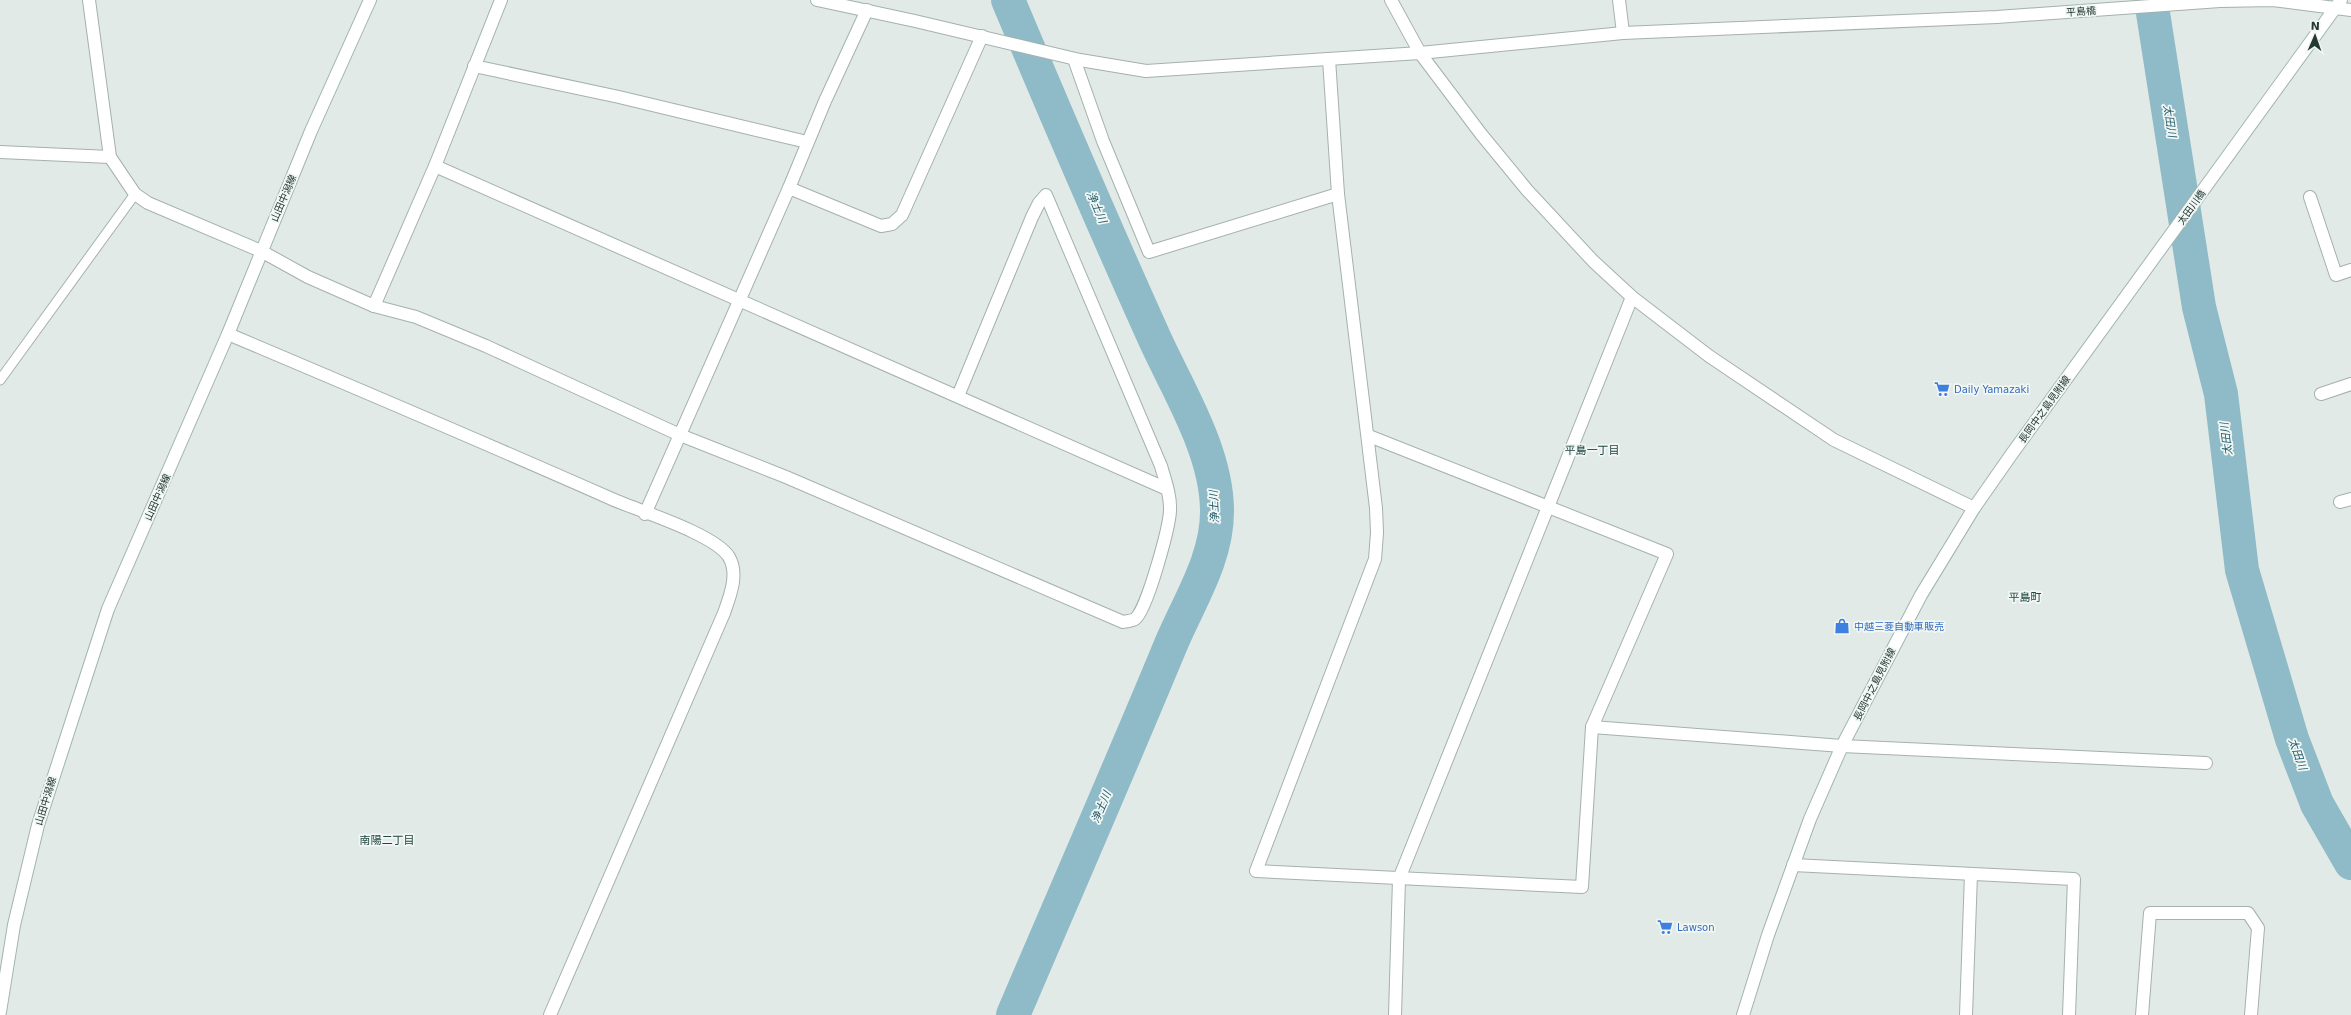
<svg xmlns="http://www.w3.org/2000/svg" width="2351" height="1015" font-family="'DejaVu Sans','Noto Sans JP',sans-serif">
  <style>
    .lines { fill: none; stroke-linecap: round; stroke-linejoin: round }
    .river { stroke: #8fbbc8; stroke-width: 34 }
    .service-casing { stroke: #a5b1ad; stroke-width: 11 }
    .minor-casing { stroke: #a5b1ad; stroke-width: 14 }
    .tertiary-casing { stroke: #a5b1ad; stroke-width: 14 }
    .secondary-casing { stroke: #a2b4af; stroke-width: 14 }
    .service { stroke: #fff; stroke-width: 9 }
    .minor { stroke: #fff; stroke-width: 12 }
    .tertiary { stroke: #fff; stroke-width: 12 }
    .secondary { stroke: #fff; stroke-width: 12 }
    .labels { text-anchor: middle; stroke-width: 3.5; stroke-linejoin: round; paint-order: stroke }
    .street-label { font-size: 10px; fill: #243834; stroke: #f1f7f4 }
    .shop-label { font-size: 10px; fill: #366cbe; stroke: #f1f7f4; text-anchor: start }
    .water-label { font-size: 11px; font-style: italic; fill: #255b6c; stroke: #f1f7f4 }
    .neighbourhood-label { font-size: 11px; fill: #224741; stroke: #f1f7f4 }
  </style>
  <rect width="100%" height="100%" fill="#e1eae6"/>
  <g class="lines">
    <!-- river -->
    <g class="river">
      <path d="M1008,0C1055,112 1103,224 1153,335C1177,389 1216,449 1217,509C1218,560 1187,604 1169,649C1118,772 1065,893 1013,1015"/>
      <path d="M2151,0L2199,307L2221,394L2242,570L2292,739L2317,804L2351,863"/>
    </g>
    <defs>
      <path id="service" d="M0,380L135,194"/>
      <g id="minor">
        <path d="M89,0L110,157L135,194L148,203L261,251L308,277L374,306L416,317L486,346L680,435L786,477L1123,622C1127,621 1132,621 1135,619C1147,610 1169,528 1170,511C1171,496 1165,480 1161,466L1046,195L1039,203L1032,217L958,396"/>
        <path d="M817,0L915,21L1080,60L1146,71L1420,53L1623,33L1997,17L2220,1L2273,0L2351,10"/>
        <path d="M1619,0L1623,33"/>
        <path d="M1074,59L1103,141L1149,252L1338,194"/>
        <path d="M1329,59L1338,194L1376,508L1377,533L1375,559L1256,871L1582,887L1592,727L1667,554L1369,436"/>
        <path d="M474,66L619,97L807,142"/>
        <path d="M0,152L110,157"/>
        <path d="M435,166L1167,489"/>
        <path d="M789,188L881,226L892,224L902,215L982,36"/>
        <path d="M2310,197L2336,275L2351,270"/>
        <path d="M374,306L435,166L501,0"/>
        <path d="M2321,394L2351,384"/>
        <path d="M2340,502L2351,499"/>
        <path d="M645,514L789,188L825,101L867,10"/>
        <path d="M1592,727L1842,746L2206,763"/>
        <path d="M1793,865L2074,879L2069,1015"/>
        <path d="M1966,1015L1971,874"/>
        <path d="M2142,1015L2150,913H2248L2258,928L2251,1015"/>
      </g>
      <g id="tertiary">
        <path d="M1391,0L1420,53L1481,134L1527,190L1593,261L1632,297L1709,356L1834,440L1974,508"/>
        <path d="M228,334C356,388 485,443 612,499C639,511 715,534 729,557C739,574 730,596 724,613L550,1015"/>
        <path d="M1395,1015L1399,879L1632,297"/>
      </g>
      <g id="secondary">
        <path d="M0,1012L14,925L38,825L108,609L228,334L311,131L370,0"/>
        <path d="M1743,1015L1768,935L1810,819L1842,746L1921,595L1974,508L2011,455L2341,0"/>
      </g>
    </defs>
    <!-- service casing -->
    <use href="#service" class="service-casing"/>
    <!-- minor casing -->
    <use href="#minor" class="minor-casing"/>
    <!-- tertiary casing -->
    <use href="#tertiary" class="tertiary-casing"/>
    <!-- secondary casing -->
    <use href="#secondary" class="secondary-casing"/>
    <!-- service -->
    <use href="#service" class="service"/>
    <!-- minor -->
    <use href="#minor" class="minor"/>
    <!-- tertiary -->
    <use href="#tertiary" class="tertiary"/>
    <!-- secondary -->
    <use href="#secondary" class="secondary"/>
  </g>
  <!-- icons -->
  <defs>
    <symbol id="supermarket-bare" viewBox="-9 -9 18 18"><path d="M-6-5.5h2.5l.6 2H6L4.5 2H-2.5L-4.4-4H-6ZM-1.5 3.2a1.3 1.3 0 1 0 .1 0ZM3 3.2a1.3 1.3 0 1 0 .1 0Z" fill="#3f7fe0" stroke="#f1f7f4" stroke-width="2.5" paint-order="stroke"/></symbol>
    <symbol id="shop-bare" viewBox="-9 -9 18 18"><path d="M-5-2.5h2.3a2.7 3.5 0 0 1 5.4 0H5L5.5 6h-11ZM-1.5-2.5h3a1.5 2.3 0 0 0-3 0Z" fill="#3f7fe0" stroke="#f1f7f4" stroke-width="2.5" paint-order="stroke"/></symbol>
  </defs>
  <g fill-rule="evenodd">
    <use href="#supermarket-bare" x="1931" y="378" width="22" height="22"/>
    <use href="#shop-bare" x="1831" y="615" width="22" height="22"/>
    <use href="#supermarket-bare" x="1654" y="916" width="22" height="22"/>
  </g>
  <g class="labels">
    <!-- street labels -->
    <g class="street-label">
      <text transform="translate(2081 11) rotate(-4)" y="4">平島橋</text>
      <text transform="translate(283 198) rotate(-67)" y="4">山田中潟線</text>
      <text transform="translate(2191 207) rotate(-54)" y="4">太田川橋</text>
      <text transform="translate(2044 409) rotate(-54)" y="4">長岡中之島見附線</text>
      <text transform="translate(157 497) rotate(-66)" y="4">山田中潟線</text>
      <text transform="translate(1874 684) rotate(-63)" y="4">長岡中之島見附線</text>
      <text transform="translate(45 801) rotate(-73)" y="4">山田中潟線</text>
    </g>
    <!-- shop labels -->
    <g class="shop-label">
      <text x="1954" y="393">Daily Yamazaki</text>
      <text x="1854" y="630">中越三菱自動車販売</text>
      <text x="1677" y="931">Lawson</text>
    </g>
    <!-- water labels -->
    <g class="water-label">
      <text transform="translate(2170 121) rotate(81)" y="4">太田川</text>
      <text transform="translate(1097 207) rotate(67)" y="4">浄土川</text>
      <text transform="translate(2226 439) rotate(-97)" y="4">太田川</text>
      <text transform="translate(1214 507) rotate(-93)" y="4">浄土川</text>
      <text transform="translate(2298 754) rotate(70)" y="4">太田川</text>
      <text transform="translate(1101 807) rotate(-67)" y="4">浄土川</text>
    </g>
    <!-- neighbourhood labels -->
    <g class="neighbourhood-label">
      <text x="1592" y="454">平島一丁目</text>
      <text x="2025" y="601">平島町</text>
      <text x="387" y="844">南陽二丁目</text>
    </g>
  </g>
  <!-- north arrow -->
  <g transform="translate(2315 36) rotate(2)" stroke="#f1f7f4" stroke-width="3" paint-order="stroke">
  <path d="M0-3L7 15L0 10L-7 15Z" fill="#243834"/>
  <text y="-6" font-size="11" font-weight="bold" text-anchor="middle" fill="#243834">N</text>
  </g>
</svg>
